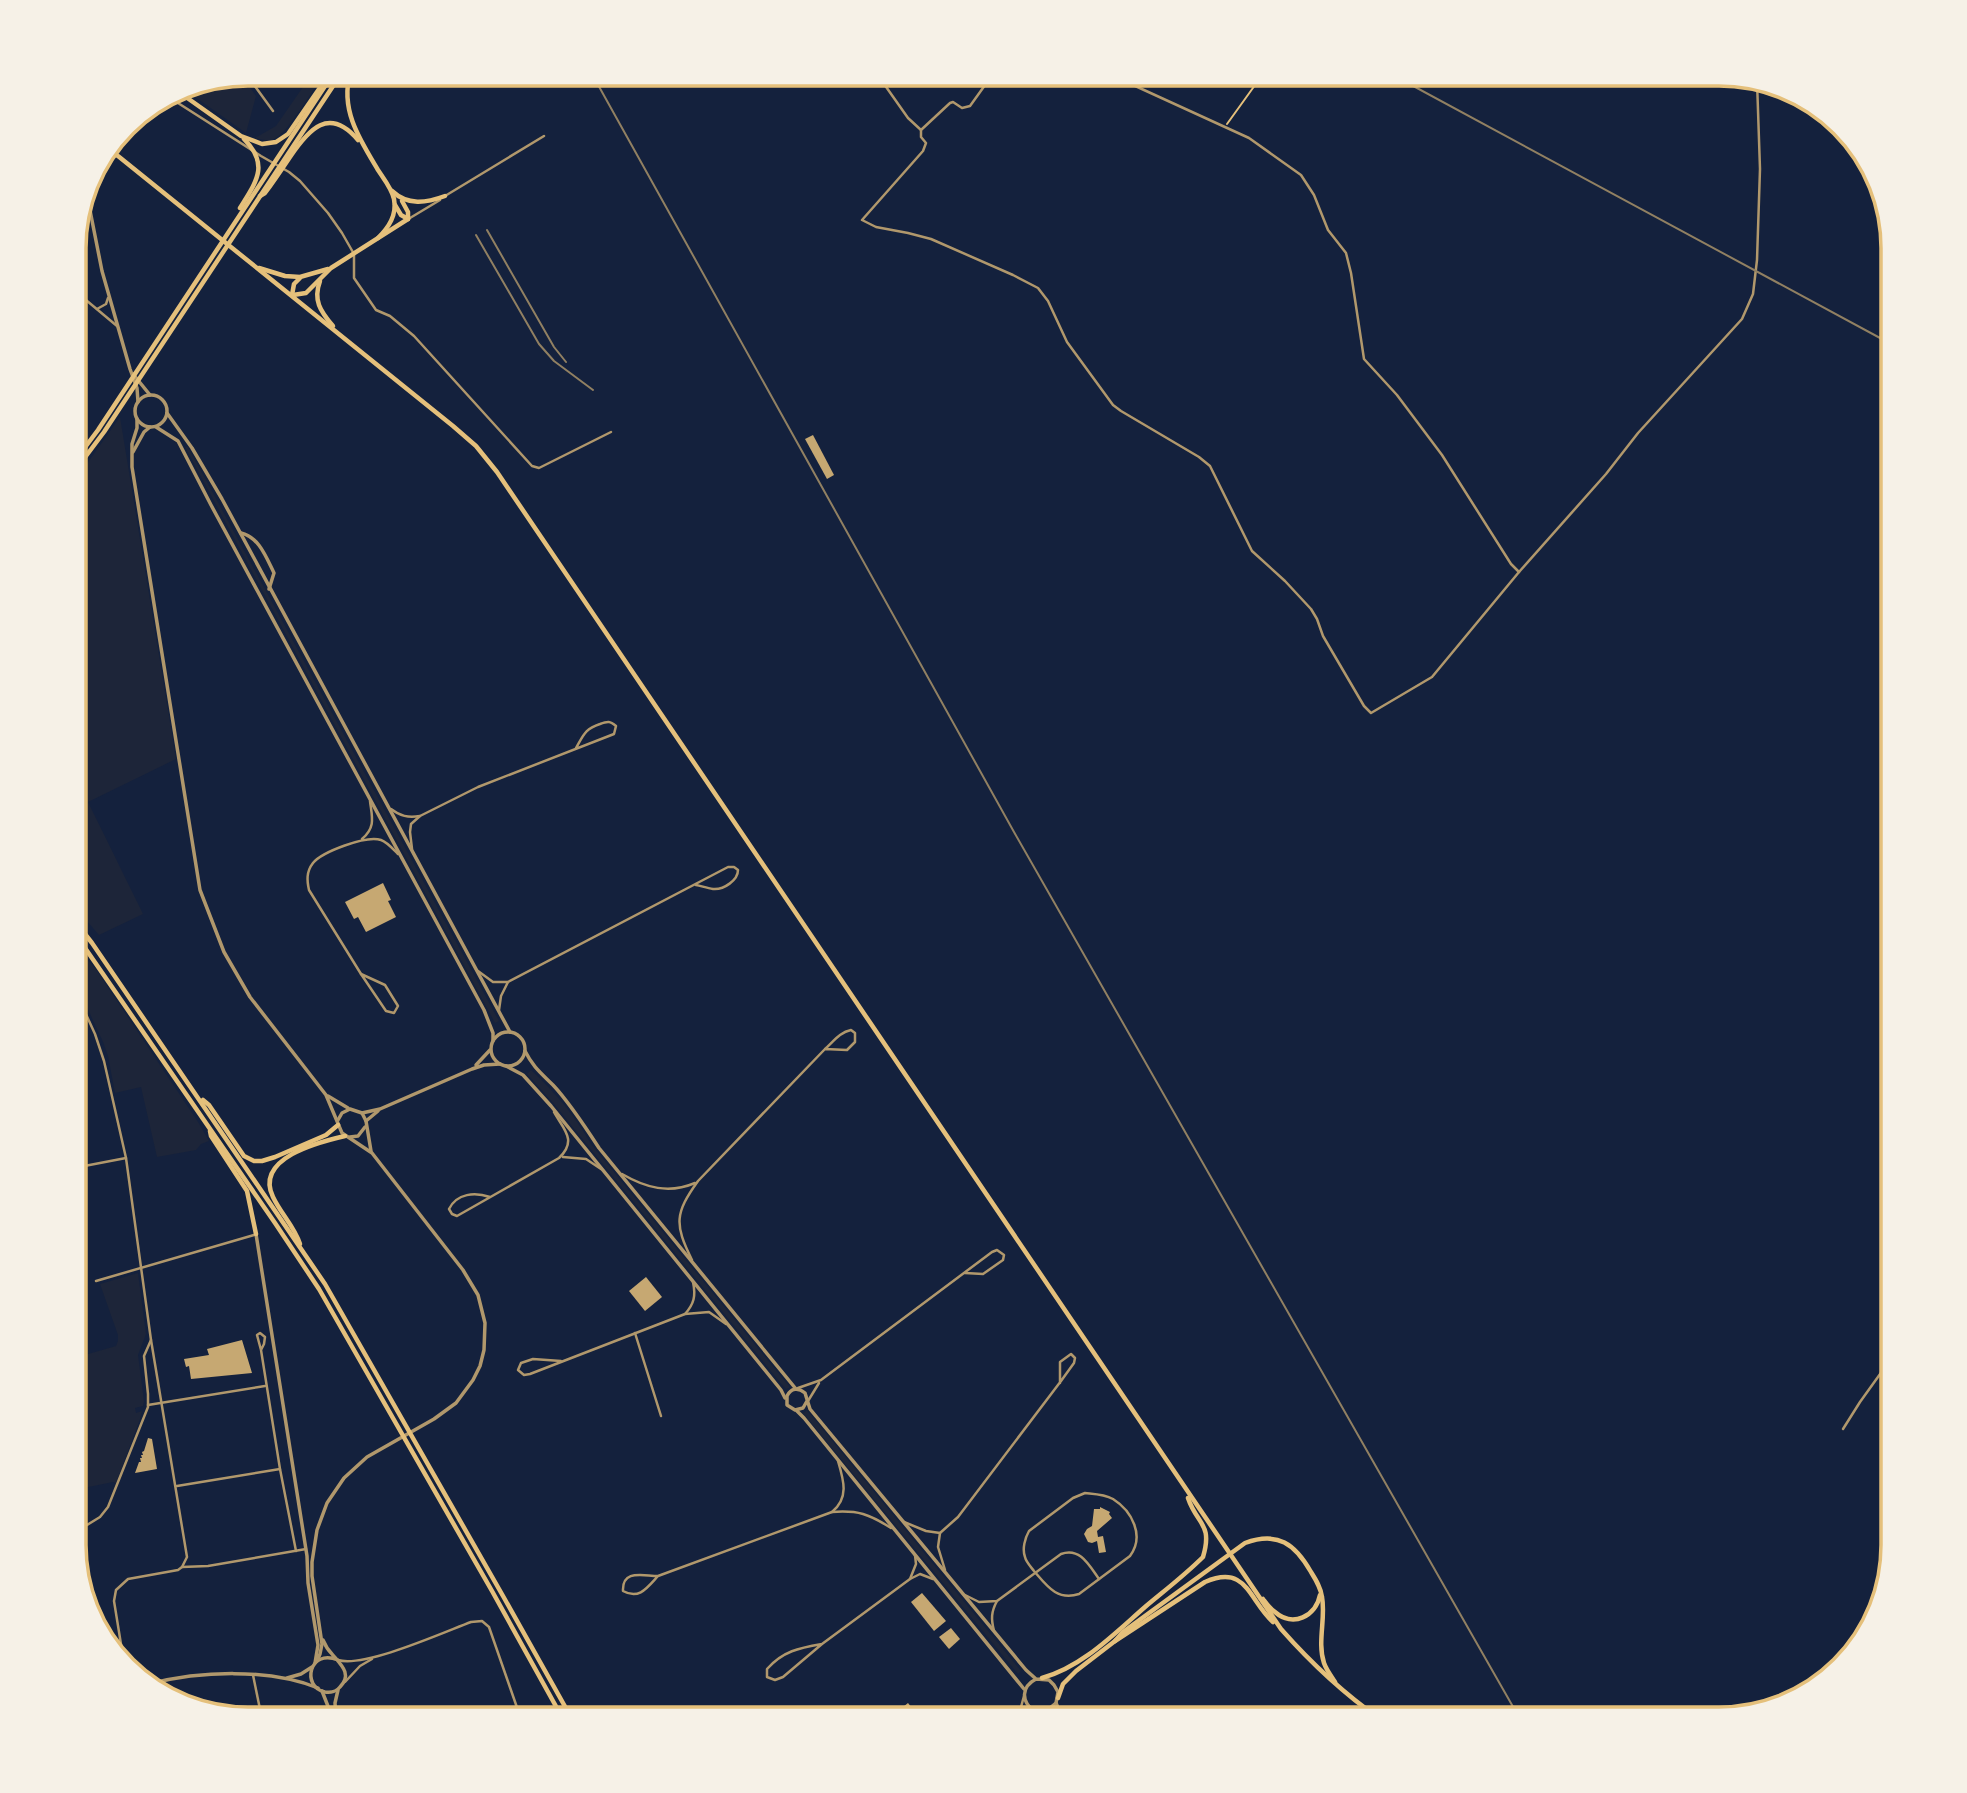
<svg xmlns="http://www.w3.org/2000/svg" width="1967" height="1793" font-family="'Public Sans',sans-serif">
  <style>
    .green { fill: #1d2539 }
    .building { fill: #c6a872 }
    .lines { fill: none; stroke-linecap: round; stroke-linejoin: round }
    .path { stroke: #e5c07b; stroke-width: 2 }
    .service { stroke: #b1986c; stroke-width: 2 }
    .minor { stroke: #b1986c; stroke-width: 2.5 }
    .tertiary { stroke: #b1986c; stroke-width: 3.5 }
    .primary { stroke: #e5c07b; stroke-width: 4.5 }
    .trunk { stroke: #e5c07b; stroke-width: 4.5 }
    .rail { stroke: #918062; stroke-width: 2 }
    .rim { fill: none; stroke: #e5c07b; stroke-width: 3.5 }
  </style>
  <rect width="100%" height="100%" fill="#14213d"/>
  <!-- green -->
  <g class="green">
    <path d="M312,74H326C312,88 288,135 272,140C266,141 260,139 255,138L276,126Z"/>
    <path d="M241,75L256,96L246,133L181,87Z"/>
    <path d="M120,417L176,759L88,802L143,914L99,935L74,906V482Z"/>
    <path d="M185,447H188L499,1021L495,1023Z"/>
    <path d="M74,945L95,968L198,1122L209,1141L201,1144L196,1150L157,1157L141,1087L115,1093L108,1056L103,1042L74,979Z"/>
    <path d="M531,1070C555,1092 575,1116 591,1144L789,1386V1388L786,1389L778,1380L554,1104L527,1074Z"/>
    <path d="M138,1273L146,1334L138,1355L144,1401L143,1406L135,1408L136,1413L142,1411L140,1419L116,1483L113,1482L74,1490V1358L116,1346L118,1341V1335L100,1284Z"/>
    <path d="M807,1410L1021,1671L1018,1674L803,1413Z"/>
  </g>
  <!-- building -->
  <g class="building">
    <path d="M813,435L834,475L827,479L805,439Z"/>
    <path d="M383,883L391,900L388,901L396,917L366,932L358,917L354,919L345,902Z"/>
    <path d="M74,1102H77L85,1147L74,1149Z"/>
    <path d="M646,1277L662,1297L645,1311L629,1291Z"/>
    <path d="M242,1340L252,1373L191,1379L189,1366L186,1367L184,1359L209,1355L207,1349Z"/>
    <path d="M148,1438L152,1439L157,1469L135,1473L139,1462H141L140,1458H142L141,1455H143L142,1452L144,1451Z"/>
    <path d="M1100,1507L1110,1512L1109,1514L1112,1518L1097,1531L1098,1537L1103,1536L1106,1552L1099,1553L1097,1541L1092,1543L1088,1542L1084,1534L1087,1529L1092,1526L1094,1509H1100Z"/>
    <path d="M922,1593L946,1621L934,1631L911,1602Z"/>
    <path d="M951,1628L960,1639L949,1649L939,1637Z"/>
    <path d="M908,1703L921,1719H888Z"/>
  </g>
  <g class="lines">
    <!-- path -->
    <path class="path" d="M1227,124L1263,74"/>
    <!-- service -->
    <path class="service" d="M74,1080L81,1079L74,1038"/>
    <!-- minor -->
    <g class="minor">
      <path d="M246,74L273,111"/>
      <path d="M877,74L908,118L921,130"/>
      <path d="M993,74L970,106L962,108L953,102L950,103L921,130V137L926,143L923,151L862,220L876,227L908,233L931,239L1013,275L1038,288L1048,301L1067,342L1113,405L1121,411L1199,457L1210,466L1252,551L1285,581L1311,609L1317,619L1323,636L1364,706L1371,713L1432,677L1519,572L1606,474L1638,433L1742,319L1753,294L1757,260L1760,169L1757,81"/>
      <path d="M1109,74L1249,138L1301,175L1314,195L1328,230L1346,253L1351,273L1364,359L1397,395L1442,455L1511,564L1519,572"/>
      <path d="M167,96L261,156L289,172L300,181L328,213L342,233L354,254V278L376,310L390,316L414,336L532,466L539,468L611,432"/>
      <path d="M445,196L544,136"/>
      <path d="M410,218L440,200"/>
      <path d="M74,290L117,326"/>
      <path d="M97,309L106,304L108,298"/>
      <path d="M391,809C400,816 408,818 420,816"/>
      <path d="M362,839C376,827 372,817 370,801"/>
      <path d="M412,849L410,832L411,824L420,816L478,787L614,734L616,726C610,721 608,721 600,724C585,729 584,734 576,748"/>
      <path d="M478,971L493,982H508L501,996L499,1010"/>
      <path d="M361,974L309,890C307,881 306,872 313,863C322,852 366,835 381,840C387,842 393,849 398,854"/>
      <path d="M361,974L385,985L398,1006L394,1013L386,1011Z"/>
      <path d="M508,982L728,867H734L738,870C738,880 724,890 713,889C707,888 701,886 696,885"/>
      <path d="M74,988L95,1034L104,1061L126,1158L151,1340L187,1557L182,1567L178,1570L128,1579L116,1590L114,1601L125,1669"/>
      <path d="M563,1157L586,1159L601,1169"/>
      <path d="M74,1168L126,1158"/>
      <path d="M622,1174C646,1188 669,1194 695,1183"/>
      <path d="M490,1197C475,1192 457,1193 449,1209L452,1214L457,1216L559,1158C578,1140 563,1129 554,1112"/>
      <path d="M692,1260C674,1224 675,1213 698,1181L825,1049C833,1042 840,1032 851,1030L855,1033V1042L847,1050L825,1049"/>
      <path d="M96,1281L254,1235"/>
      <path d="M685,1314C694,1304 696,1296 693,1282"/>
      <path d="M635,1333L661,1416"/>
      <path d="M261,1350L264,1344L265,1337L260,1333L257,1335L261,1350L280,1469L296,1551"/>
      <path d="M561,1361L533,1359L521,1363L518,1370L524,1375L530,1374L685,1314L709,1312L726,1324"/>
      <path d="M798,1388L821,1380L992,1252L997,1250L1004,1255L1003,1260L983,1274L965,1273"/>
      <path d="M808,1401L819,1383"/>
      <path d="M148,1405L265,1386"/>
      <path d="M1843,1429L1860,1402L1893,1356"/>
      <path d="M177,1486L280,1469"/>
      <path d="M1085,1493C1095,1494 1104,1494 1113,1499C1132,1511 1145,1536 1130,1556L1079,1594C1057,1601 1047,1586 1034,1571C1031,1567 1026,1562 1025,1557C1022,1549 1025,1538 1029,1531L1073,1498Z"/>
      <path d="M832,1512C849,1498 844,1481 838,1461"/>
      <path d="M904,1522L926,1531L940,1533"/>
      <path d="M74,1533L100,1517L108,1507L148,1407V1394L144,1356L151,1340"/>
      <path d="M182,1567L208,1566L306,1549"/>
      <path d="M945,1570L938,1547L940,1533L958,1517L1061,1381L1074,1363L1075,1358L1071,1354L1060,1362V1383"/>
      <path d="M658,1576C647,1588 639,1600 623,1591C622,1569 643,1576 658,1576L832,1512C858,1510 869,1514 891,1528"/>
      <path d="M910,1579L916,1564L915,1555"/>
      <path d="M965,1595L979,1602L997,1601L1061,1554C1080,1547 1089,1565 1099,1579"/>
      <path d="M994,1631C991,1619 991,1612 997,1601"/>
      <path d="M822,1644C799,1648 783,1651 767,1669V1677L775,1680L783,1677L822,1644L910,1579L920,1574L933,1579"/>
      <path d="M338,1660C364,1668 442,1633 471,1622L482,1621L489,1627L521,1719"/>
      <path d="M253,1675L262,1719"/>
      <path d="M345,1682L360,1666L372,1659"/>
      <path d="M1016,1718L1027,1712L1032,1711"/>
      <path d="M1014,1719L1021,1707L1024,1696"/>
    </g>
    <!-- tertiary -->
    <g class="tertiary">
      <path d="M86,190L102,271L130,369L137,388L138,402"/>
      <path d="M133,374L150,395"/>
      <circle cx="151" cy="411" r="16"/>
      <path d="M167,413L192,448L222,499L510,1032"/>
      <path d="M137,419V428L132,444V467L200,890L224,952L250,997L326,1095L342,1133L372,1153L463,1270L478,1295L485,1323L484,1350L480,1366L473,1380L456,1403L434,1419L367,1457L344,1478L327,1503L317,1530L312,1562V1576L322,1644L320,1654L317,1661"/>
      <path d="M156,427L178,441L211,505L484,1010L493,1033V1041"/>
      <path d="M133,452L144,432L150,427"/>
      <path d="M241,533C259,537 266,557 274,573L269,589"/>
      <circle cx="508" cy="1049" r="17"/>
      <path d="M525,1051C533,1067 541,1073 553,1085C569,1102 586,1128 599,1148L796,1389"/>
      <path d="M476,1065L490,1050"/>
      <path d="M506,1066L523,1075L551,1106L781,1390L785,1398"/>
      <path d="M328,1096L348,1108"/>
      <path d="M362,1113L380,1109L472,1069L484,1065L500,1064"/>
      <path d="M338,1120L342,1113L350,1109L362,1113L366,1121L371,1151"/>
      <path d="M366,1121L378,1111"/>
      <path d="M350,1137L358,1136L365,1127"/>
      <path d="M256,1234L307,1556L308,1583L318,1645L315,1663"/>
      <path d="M807,1401L803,1408L795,1410L787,1405V1396C791,1388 798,1387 805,1393L810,1409L1026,1670L1036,1679L1049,1680L1054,1685L1058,1692L1056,1703L1045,1712L1034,1711C1021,1701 1021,1687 1036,1679"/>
      <path d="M797,1411L804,1418L1024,1689"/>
      <path d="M323,1640C325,1645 328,1650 332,1654C340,1664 353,1674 340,1687C337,1691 331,1693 325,1692C301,1687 309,1648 338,1660"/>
      <path d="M287,1678L301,1674L312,1667"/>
      <path d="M149,1684C200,1671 268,1668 318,1688"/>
      <path d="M322,1691L333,1719"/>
      <path d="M1056,1703L1063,1719"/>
      <path d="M1041,1712L1049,1719"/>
      <path d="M336,1719L335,1703L338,1690"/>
    </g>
    <!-- primary -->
    <g class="primary">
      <path d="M107,151L118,156L453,426L476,446L497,472L1281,1629C1311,1663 1343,1693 1380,1719"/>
      <path d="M259,268L285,276L300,277L328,269"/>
      <path d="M320,281C313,300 320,311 333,326"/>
      <path d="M292,295L294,284L300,278"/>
      <path d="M293,295L306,293L331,268L408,219"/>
      <path d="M1263,1599C1266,1603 1270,1609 1275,1612C1293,1628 1316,1616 1320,1595"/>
      <path d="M1115,1641L1123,1632L1245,1543C1278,1531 1295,1544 1311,1572C1316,1580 1321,1588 1322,1597C1326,1618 1317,1642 1324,1663C1326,1669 1331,1676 1335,1682"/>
      <path d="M1042,1678C1082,1667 1114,1634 1145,1607C1164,1591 1185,1575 1203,1557C1213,1523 1197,1525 1188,1498"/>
      <path d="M1058,1698L1063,1684L1076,1671L1115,1641L1205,1582C1247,1564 1248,1599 1273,1622"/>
    </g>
    <!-- trunk -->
    <g class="trunk">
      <path d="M350,74C340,110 360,140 378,170C384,179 392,189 394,199C397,215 389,227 378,238"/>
      <path d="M176,90L241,136L262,144L276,142L288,134L319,89L324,85"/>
      <path d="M392,191C408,206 426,203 445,196"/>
      <path d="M260,196L265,193C274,181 282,169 290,157C309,129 329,106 358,140"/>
      <path d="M402,201L408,212V219"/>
      <path d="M395,205L401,215L408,219"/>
      <path d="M240,208C256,182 270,165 244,139"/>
      <path d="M74,462L98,430L333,74"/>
      <path d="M74,472L104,432L341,74"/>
      <path d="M74,920L92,943L325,1284L503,1596L572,1719"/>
      <path d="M74,932L275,1223L319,1289L492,1591L563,1719"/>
      <path d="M203,1100L209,1105L244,1156L254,1161H262L275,1157L326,1135L338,1125"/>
      <path d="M210,1131L211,1136L247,1191L256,1234"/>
      <path d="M300,1244C294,1226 281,1214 273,1197C254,1158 319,1142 345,1136"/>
    </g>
    <!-- rail -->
    <g class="rail">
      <path d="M592,74L1014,832L1520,1719"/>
      <path d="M1391,74L1893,345"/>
      <path d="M487,230L554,347L566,362"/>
      <path d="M476,235L539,344L554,361L593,390"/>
    </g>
  </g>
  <!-- crop -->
  <path d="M0 0H1967V1793H0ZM248 86H1719A162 162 0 0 1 1881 248V1545A162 162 0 0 1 1719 1707H248A162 162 0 0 1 86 1545V248A162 162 0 0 1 248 86Z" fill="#f6f1e7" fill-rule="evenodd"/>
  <path class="rim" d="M248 86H1719A162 162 0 0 1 1881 248V1545A162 162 0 0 1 1719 1707H248A162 162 0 0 1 86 1545V248A162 162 0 0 1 248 86Z"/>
</svg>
